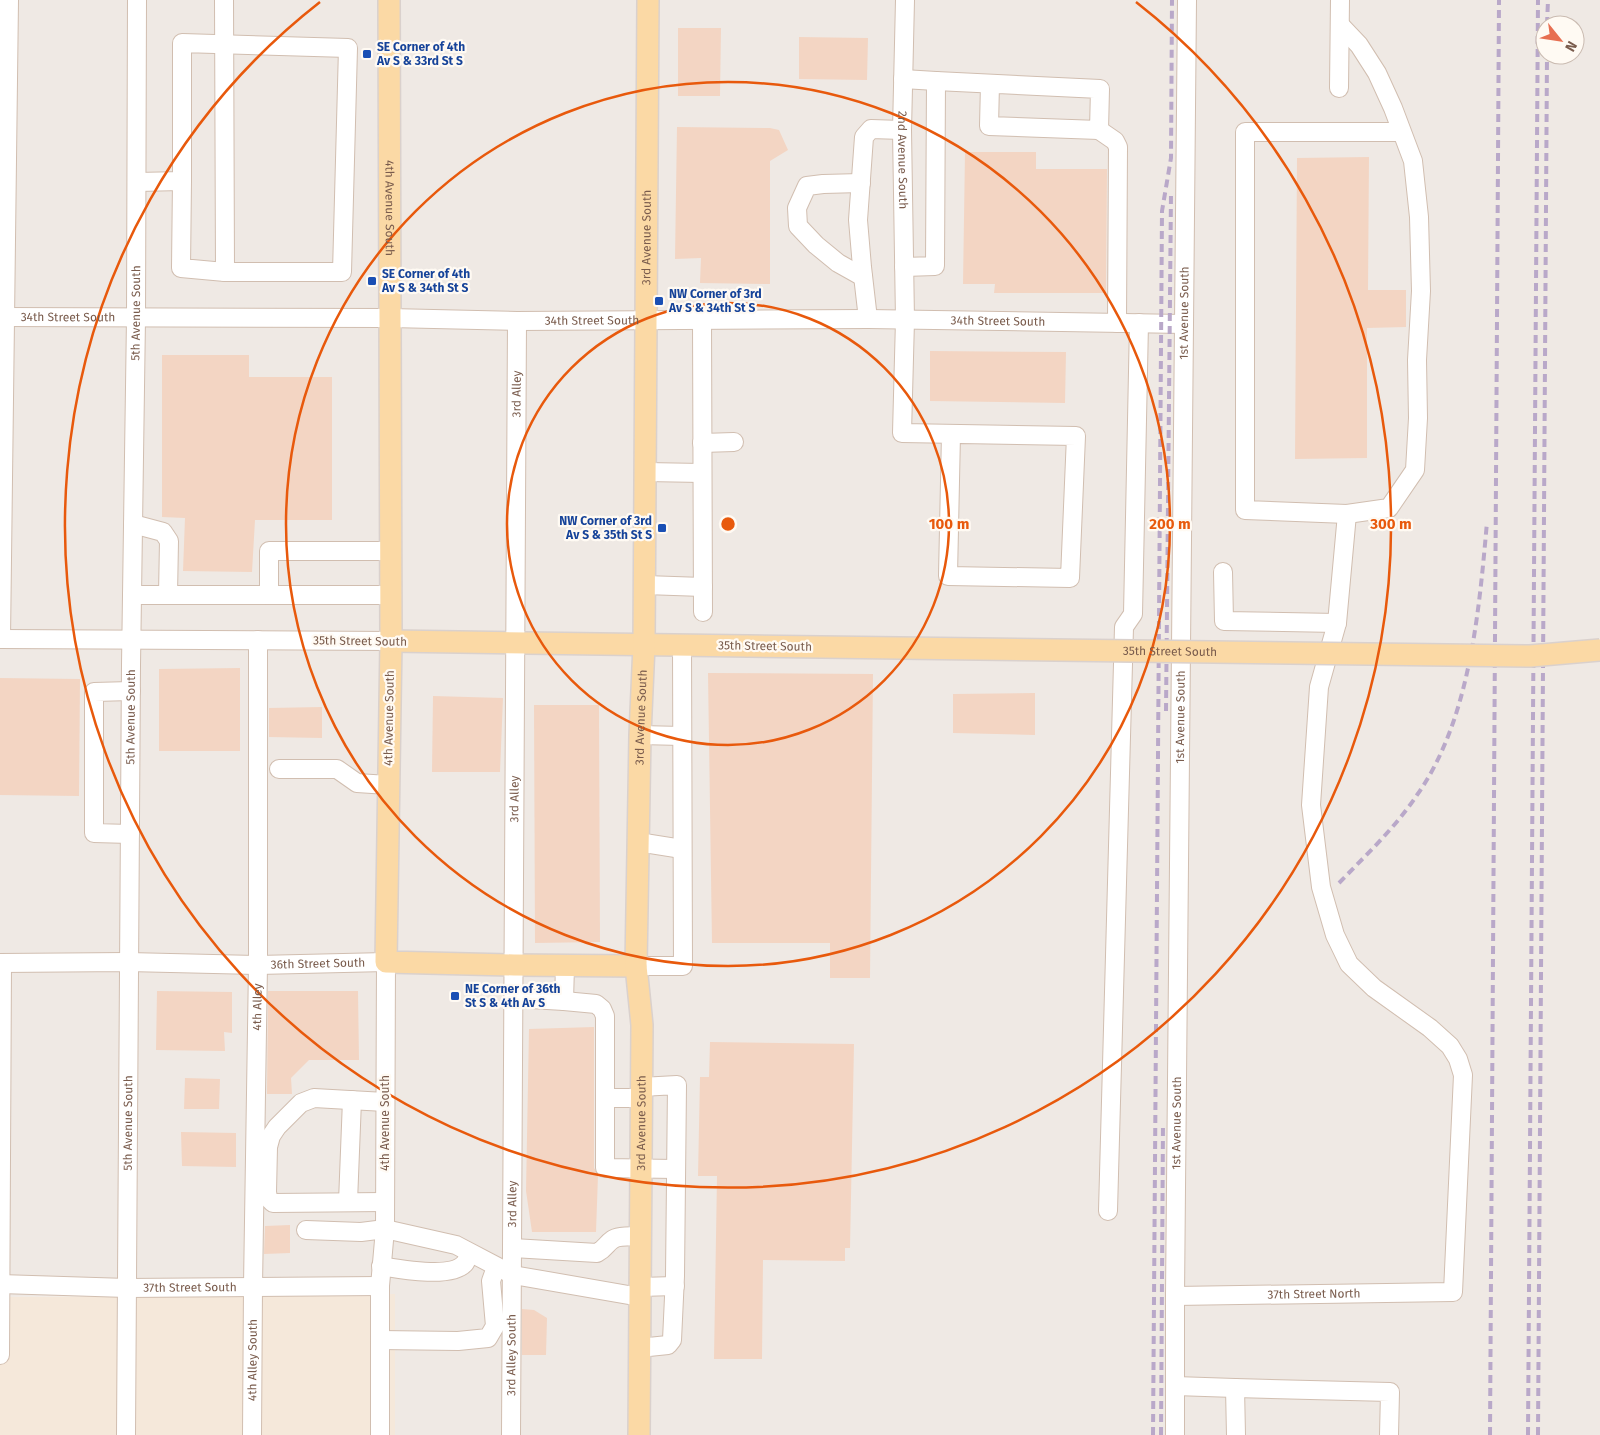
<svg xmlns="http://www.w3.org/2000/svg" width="1600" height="1435" font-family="'Fira Sans',sans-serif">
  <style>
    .residential { fill: #f5e8da }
    .industrial { fill: #efe9e4; fill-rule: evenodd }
    .building { fill: #f3d5c3 }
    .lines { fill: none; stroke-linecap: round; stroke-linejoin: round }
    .minor-casing { stroke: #d1beb0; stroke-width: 20 }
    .major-casing { stroke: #dad1cd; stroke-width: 24 }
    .minor { stroke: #fff; stroke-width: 18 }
    .major { stroke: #fbd9a5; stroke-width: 21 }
    .rail { stroke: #b9a8c9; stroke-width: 4; stroke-dasharray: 8 5; stroke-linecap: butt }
    .major-bridge-casing { stroke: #dad1cd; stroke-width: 24; stroke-linecap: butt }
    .major-bridge { stroke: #fbd9a5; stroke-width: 21 }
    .ring { fill: none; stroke: #e8590c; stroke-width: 2.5 }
    .transit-dot { fill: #1a4fb4; stroke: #fffaf3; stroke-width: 2 }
    .labels { text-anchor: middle; stroke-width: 4.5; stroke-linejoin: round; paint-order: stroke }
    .transit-label { font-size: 12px; font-weight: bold; fill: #164399; stroke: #fffaf3; text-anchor: start }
    .street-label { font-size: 12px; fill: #7a5c4d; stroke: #fffaf3 }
    .centre { fill: #e8590c; stroke: #fffaf3; stroke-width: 2.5 }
    .ring-label { font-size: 15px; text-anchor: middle; font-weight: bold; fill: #e8590c; stroke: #fffaf3; stroke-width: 4.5; stroke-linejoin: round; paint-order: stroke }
  </style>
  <rect width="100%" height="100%" fill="#fdf6ec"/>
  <!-- residential -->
  <path class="residential" d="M396,1294L395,1435H0V1297Z"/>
  <!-- industrial -->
  <path class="industrial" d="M0,0H1600V1435H395V1294L0,1297ZM1545,25H1575V55H1545Z"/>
  <!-- building -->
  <g class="building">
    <path d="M678,28H721L720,96H678Z"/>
    <path d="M799,37L868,38L867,80L799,79Z"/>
    <path d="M677,127L770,128L779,130L788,150L770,161V284L700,283L701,258L675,259Z"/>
    <path d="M965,152H1036V169H1107L1106,293H994L995,284H963Z"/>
    <path d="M1369,157L1368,290H1406V327L1367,328V458L1295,459L1297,158Z"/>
    <path d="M930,351L1066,352L1065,403L930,401Z"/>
    <path d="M162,355H249V377H332V520H255L252,572L183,571L185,518L162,517Z"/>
    <path d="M240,668V751H159V669Z"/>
    <path d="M708,673L873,674L870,978H830V943H712Z"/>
    <path d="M0,678L80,679L79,796L0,795Z"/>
    <path d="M1035,693V735L953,733V694Z"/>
    <path d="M433,696L503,698L500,772H432Z"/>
    <path d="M534,705H599L600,942L535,943Z"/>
    <path d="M322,707V738L269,737V708Z"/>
    <path d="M157,991L232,992V1033L224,1032L225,1051L156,1050Z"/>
    <path d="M268,991H358L359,1060H309L291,1078L292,1094H267Z"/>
    <path d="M594,1027V1168L598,1175L596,1232H532L526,1191L529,1029Z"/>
    <path d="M710,1042L854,1044L850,1248H845V1261L763,1260L762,1359H714L717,1176H698L700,1077H709Z"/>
    <path d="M185,1078L220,1079L219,1109H184Z"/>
    <path d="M181,1132L236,1133V1167L182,1166Z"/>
    <path d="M290,1225V1253L264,1254L265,1226Z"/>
    <path d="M522,1309L534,1310L547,1318L546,1355H522Z"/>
  </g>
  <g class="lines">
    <defs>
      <g id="minor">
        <path d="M224,0L225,272"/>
        <path id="s1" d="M905,0L902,130L905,320L902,433L1076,436L1070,578L948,576L951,434"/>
        <path d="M1340,25L1359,45L1377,73L1393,108L1413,161L1419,217L1421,291L1417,360L1418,418L1415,470L1389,508L1347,514L1245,510V132H1402"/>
        <path d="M903,79L936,81L935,266L904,267"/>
        <path d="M936,81L1100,89L1099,130L989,126L990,84"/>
        <path d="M1339,88L1340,0"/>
        <path d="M1099,130L1115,141L1118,147L1117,323"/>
        <path d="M137,182L182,181V43L348,48L342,272H225L181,268L182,181"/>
        <path d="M861,183L823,184L807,186L797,208L798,226L816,245L838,263L863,277"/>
        <path id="s2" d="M0,317L390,318L517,321L868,319L1184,324"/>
        <path d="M868,319L862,267L858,220L864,137L871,129L902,130"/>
        <path d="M702,320L703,612"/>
        <path d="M702,443L734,442"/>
        <path d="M646,472L702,473"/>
        <path d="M133,524L163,532L169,541L168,595"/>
        <path d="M1223,572L1224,621L1337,623"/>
        <path d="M645,585L703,587"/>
        <path d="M132,595H269V551H390"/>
        <path d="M269,595H390"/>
        <path d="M0,639L391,641"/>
        <path d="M1,639L9,0"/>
        <path d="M640,735L682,736"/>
        <path d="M279,769H337L357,783L388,785"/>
        <path d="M130,834L94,833V692L131,691"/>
        <path d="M638,842L682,849"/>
        <path id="s3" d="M0,963L128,962L258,965L386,962L385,1229L380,1286V1435"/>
        <path d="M636,966H683L682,645"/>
        <path d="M514,998L564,1001L565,966"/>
        <path d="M564,1001L596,1004L602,1009L605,1016V1168L676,1169"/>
        <path d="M605,1098H641"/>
        <path d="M348,1202L352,1100"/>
        <path d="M385,1202L273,1203L268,1198L267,1192L268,1147L271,1136L277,1127L301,1103L314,1098L385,1102"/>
        <path d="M1108,1211L1124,627L1133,614L1139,323"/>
        <path d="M306,1230L361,1232L385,1229L456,1245L513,1275L640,1297"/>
        <path d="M513,1248L597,1253C606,1248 606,1244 612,1240C618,1235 633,1237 640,1236"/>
        <path d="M381,1266C399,1269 452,1279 465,1263C467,1260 468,1256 470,1253"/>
        <path id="s4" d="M0,1284L127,1288L380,1286"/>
        <path d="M640,1287L675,1286"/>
        <path id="s5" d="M1175,1296L1453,1292L1463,1075L1458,1059L1450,1046L1430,1028L1374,988L1349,964L1335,935L1321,887L1311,805L1319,687L1337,623L1347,514"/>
        <path d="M380,1340L458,1341L488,1338L495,1326L491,1281L496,1267"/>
        <path d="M639,1348L668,1345L672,1340L675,1276L677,1085L641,1087"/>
        <path d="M0,1355L2,963"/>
        <path d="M1175,1386L1235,1388L1236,1435"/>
        <path d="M1235,1388L1390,1392L1389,1435"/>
        <path id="s6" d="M126,1435L131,665L136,318L137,0"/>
        <path id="s7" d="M252,1435L253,1286L258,965V640"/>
        <path id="s8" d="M511,1435L517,321"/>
        <path id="s9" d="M1175,1435V1296L1187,0"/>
      </g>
      <g id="major">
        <path id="s10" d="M389,0L391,641L386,962L514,965L636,966"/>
        <path d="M391,641L748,646"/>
        <path id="s11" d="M639,1435L642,1025L636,966L640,735L644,645L648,0"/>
      </g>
    </defs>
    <!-- minor casing -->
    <use href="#minor" class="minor-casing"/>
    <!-- major casing -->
    <use href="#major" class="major-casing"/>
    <!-- minor -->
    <use href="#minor" class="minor"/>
    <!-- major -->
    <use href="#major" class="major"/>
    <!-- rail -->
    <g class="rail">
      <path d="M1547,25L1548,0"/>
      <path d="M1166,711L1171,193"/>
      <path d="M1339,883C1366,855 1395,828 1417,795C1470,720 1479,612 1487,522"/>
      <path d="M1153,1435L1162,211L1171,158L1172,0"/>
      <path d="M1161,1435L1163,1123"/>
      <path d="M1490,1435L1499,0"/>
      <path d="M1528,1435L1538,0"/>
      <path d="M1538,1435L1547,55"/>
    </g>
    <defs>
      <g id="major-bridge">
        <path id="s12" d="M748,646L1530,656L1600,650"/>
      </g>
    </defs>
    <!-- major-bridge casing -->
    <use href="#major-bridge" class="major-bridge-casing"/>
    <!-- major-bridge -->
    <use href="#major-bridge" class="major-bridge"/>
  </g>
  <!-- distance rings -->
  <g class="ring">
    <circle cx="728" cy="524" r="221"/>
    <circle cx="728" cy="524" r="442"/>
    <path d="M1136 2A663 663 0 1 1 320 2"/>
  </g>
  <!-- markers -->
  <g class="transit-dot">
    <rect x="362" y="49" width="10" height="10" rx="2.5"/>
    <rect x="367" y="276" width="10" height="10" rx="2.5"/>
    <rect x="654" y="296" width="10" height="10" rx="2.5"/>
    <rect x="657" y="523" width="10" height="10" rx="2.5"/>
    <rect x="450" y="991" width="10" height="10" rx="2.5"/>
  </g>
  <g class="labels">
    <!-- transit labels -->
    <g class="transit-label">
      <text x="377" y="51">SE Corner of 4th<tspan x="377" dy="14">Av S &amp; 33rd St S</tspan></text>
      <text x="382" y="278">SE Corner of 4th<tspan x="382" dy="14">Av S &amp; 34th St S</tspan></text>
      <text x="669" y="298">NW Corner of 3rd<tspan x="669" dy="14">Av S &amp; 34th St S</tspan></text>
      <text x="652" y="525" text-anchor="end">NW Corner of 3rd<tspan x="652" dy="14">Av S &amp; 35th St S</tspan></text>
      <text x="465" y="993">NE Corner of 36th<tspan x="465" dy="14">St S &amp; 4th Av S</tspan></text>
    </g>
    <!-- street labels -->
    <g class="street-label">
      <text dy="4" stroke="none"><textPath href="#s1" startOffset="160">2nd Avenue South</textPath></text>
      <text dy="4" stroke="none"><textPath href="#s10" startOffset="208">4th Avenue South</textPath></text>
      <text dy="4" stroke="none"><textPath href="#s11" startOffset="1198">3rd Avenue South</textPath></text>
      <text dy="4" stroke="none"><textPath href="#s6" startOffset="1122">5th Avenue South</textPath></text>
      <text dy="4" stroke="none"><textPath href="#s9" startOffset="1122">1st Avenue South</textPath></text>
      <text dy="4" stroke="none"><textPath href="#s2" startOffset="68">34th Street South</textPath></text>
      <text dy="4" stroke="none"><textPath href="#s2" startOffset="592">34th Street South</textPath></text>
      <text dy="4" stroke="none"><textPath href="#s2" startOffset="998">34th Street South</textPath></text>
      <text dy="4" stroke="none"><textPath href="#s8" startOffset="1041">3rd Alley</textPath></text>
      <text transform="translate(360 641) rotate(1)" y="4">35th Street South</text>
      <text transform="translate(765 646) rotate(1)" y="4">35th Street South</text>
      <text dy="4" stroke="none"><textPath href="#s12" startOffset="422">35th Street South</textPath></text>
      <text dy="4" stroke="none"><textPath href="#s6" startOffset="718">5th Avenue South</textPath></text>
      <text dy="4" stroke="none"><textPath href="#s9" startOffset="718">1st Avenue South</textPath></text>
      <text transform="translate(389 718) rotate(-89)" y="4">4th Avenue South</text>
      <text dy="4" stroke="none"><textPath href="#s11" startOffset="718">3rd Avenue South</textPath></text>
      <text dy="4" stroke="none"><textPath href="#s8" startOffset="636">3rd Alley</textPath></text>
      <text dy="4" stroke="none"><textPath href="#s3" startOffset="318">36th Street South</textPath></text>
      <text dy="4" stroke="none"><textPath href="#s7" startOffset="428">4th Alley</textPath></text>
      <text dy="4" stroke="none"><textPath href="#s6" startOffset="312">5th Avenue South</textPath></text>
      <text dy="4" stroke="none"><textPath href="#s11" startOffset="312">3rd Avenue South</textPath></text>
      <text dy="4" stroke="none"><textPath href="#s9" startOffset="312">1st Avenue South</textPath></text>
      <text transform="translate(385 1123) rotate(-90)" y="4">4th Avenue South</text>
      <text dy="4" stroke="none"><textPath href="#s8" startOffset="231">3rd Alley</textPath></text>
      <text dy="4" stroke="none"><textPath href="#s4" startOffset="190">37th Street South</textPath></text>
      <text dy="4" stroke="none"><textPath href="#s5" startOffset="139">37th Street North</textPath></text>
      <text dy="4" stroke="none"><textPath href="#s8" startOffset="80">3rd Alley South</textPath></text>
      <text dy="4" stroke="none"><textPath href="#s7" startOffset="75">4th Alley South</textPath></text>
    </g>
  </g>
  <circle cx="728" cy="524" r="8" class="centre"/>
  <g class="ring-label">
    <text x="949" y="529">100 m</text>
    <text x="1170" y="529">200 m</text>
    <text x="1391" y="529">300 m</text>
  </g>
  <!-- north arrow -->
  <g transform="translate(1560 40) rotate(120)"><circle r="24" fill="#fffaf3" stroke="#cabbb1"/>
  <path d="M0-4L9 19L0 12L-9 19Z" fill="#e76f51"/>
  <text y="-8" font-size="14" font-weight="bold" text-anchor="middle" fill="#7a5c4d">N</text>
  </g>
</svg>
